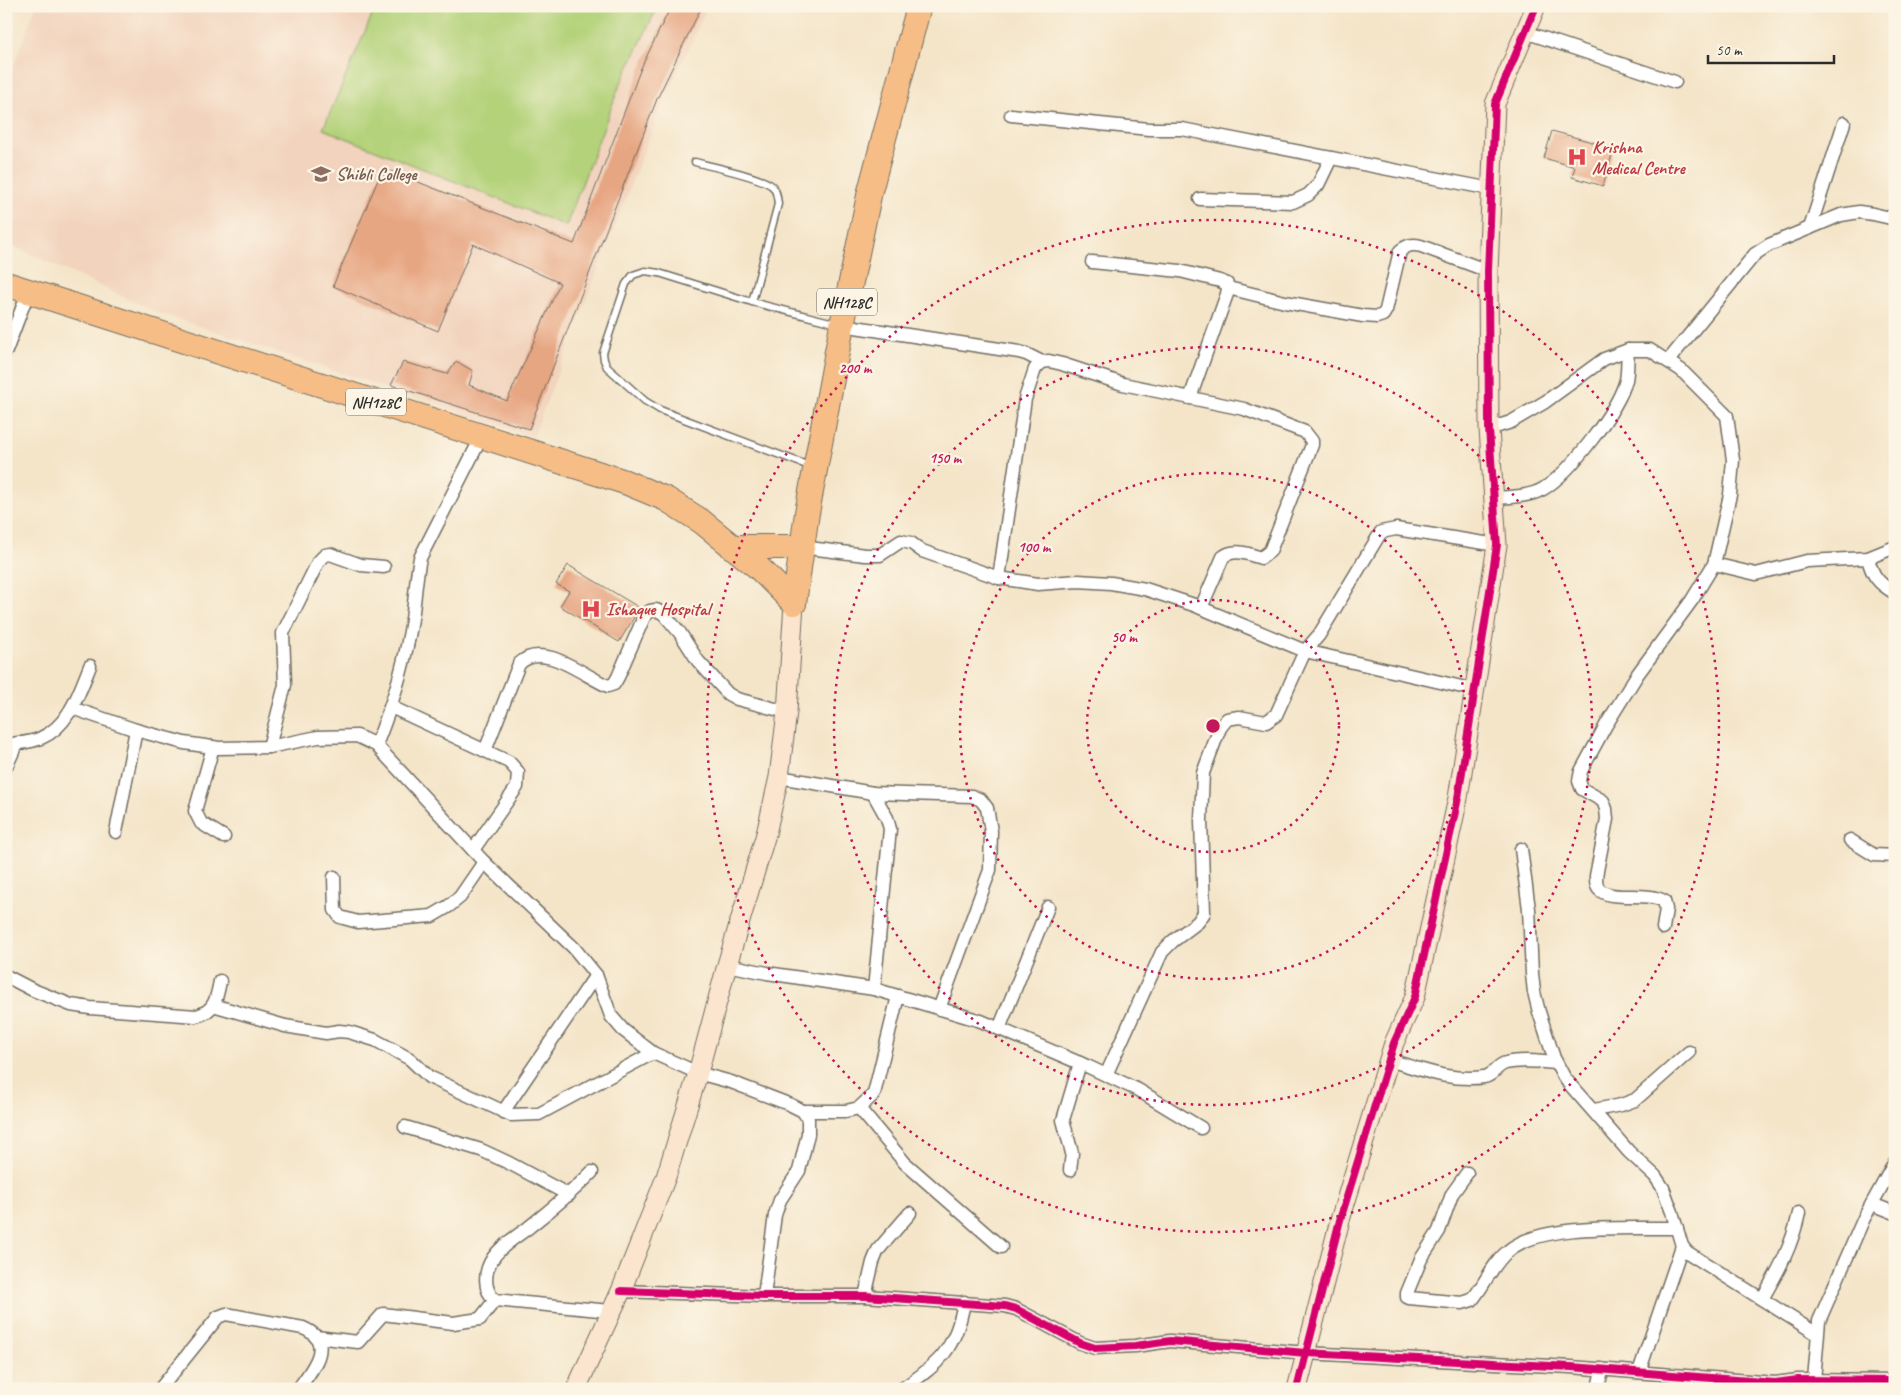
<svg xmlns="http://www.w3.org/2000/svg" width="1901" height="1395" font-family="Caveat,sans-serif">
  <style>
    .built { fill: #f2d4be }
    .green { fill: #b3d279; stroke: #6f7e52 }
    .building { fill: #e7a682 }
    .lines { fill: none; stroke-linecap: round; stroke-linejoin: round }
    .lane-casing { stroke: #716c62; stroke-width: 9 }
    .street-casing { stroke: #716c62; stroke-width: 15 }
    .secondary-casing { stroke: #716c62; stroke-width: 21 }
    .highway-casing { stroke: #716c62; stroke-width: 26 }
    .lane { stroke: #fff; stroke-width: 6 }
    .street { stroke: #fff; stroke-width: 12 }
    .secondary { stroke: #fbe5cf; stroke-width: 19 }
    .highway { stroke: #f6be86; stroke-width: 24 }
    .cycleway-casing { stroke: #fcf5e5; stroke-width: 11 }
    .cycleway { stroke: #d6006c; stroke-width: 8 }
    .ring { fill: none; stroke: #c2185b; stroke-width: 2.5; stroke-dasharray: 2.5 5 }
    .labels { text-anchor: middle; stroke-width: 4.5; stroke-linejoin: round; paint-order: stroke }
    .shield { fill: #fcf5e5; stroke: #6a6863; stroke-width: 1 }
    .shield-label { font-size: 16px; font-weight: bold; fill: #2b2b2b }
    .health-label { font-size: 18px; font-weight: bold; fill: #be3a42; stroke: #fcf5e5; text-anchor: start }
    .education-label { font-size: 18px; font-weight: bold; fill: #785e54; stroke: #fcf5e5; text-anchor: start }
    .centre { fill: #c2185b; stroke: #fcf5e5; stroke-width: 2.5 }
    .ring-label { font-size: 15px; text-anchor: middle; font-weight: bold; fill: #c2185b; stroke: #fcf5e5; stroke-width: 4.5; stroke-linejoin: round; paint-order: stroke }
  </style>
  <rect width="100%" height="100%" fill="#fcf5e5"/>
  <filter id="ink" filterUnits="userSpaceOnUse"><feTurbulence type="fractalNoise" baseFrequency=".02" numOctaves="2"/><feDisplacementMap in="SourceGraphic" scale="10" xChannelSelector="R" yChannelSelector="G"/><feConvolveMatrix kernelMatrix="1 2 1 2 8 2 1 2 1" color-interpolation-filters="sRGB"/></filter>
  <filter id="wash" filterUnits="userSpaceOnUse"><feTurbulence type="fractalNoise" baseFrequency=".0096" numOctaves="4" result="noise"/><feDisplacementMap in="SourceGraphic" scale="20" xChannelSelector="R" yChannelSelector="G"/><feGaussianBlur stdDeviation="1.12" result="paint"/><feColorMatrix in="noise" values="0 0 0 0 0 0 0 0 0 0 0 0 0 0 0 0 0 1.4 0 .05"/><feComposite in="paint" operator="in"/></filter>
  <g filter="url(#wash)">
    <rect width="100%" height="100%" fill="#f4e5c9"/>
    <!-- built -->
    <path class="built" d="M36,6H708L662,104L533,437L154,311L6,243V86Z"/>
    <!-- green -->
    <path class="green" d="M376,6H658L619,87L566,226L323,129Z"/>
    <g id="blocks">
      <!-- building -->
      <g class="building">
        <path d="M671,6H702L657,99L529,429L391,385L403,362L447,374L456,361L473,371L469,385L507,401L560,283L473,244L438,331L333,286L383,168L574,244L641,68Z"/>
        <path d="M1552,131L1614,148L1603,186L1572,177L1575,167L1544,158Z"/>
        <path d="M568,565L640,608L619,642L560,606L569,591L556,584Z"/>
      </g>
    </g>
  </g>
  <g filter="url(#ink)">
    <use href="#blocks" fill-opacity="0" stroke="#716c62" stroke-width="1"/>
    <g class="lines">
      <defs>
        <g id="lane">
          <path d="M695,162C712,167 760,176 772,186C777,190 777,198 778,204L752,302"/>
          <path d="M812,467L660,410L645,401L607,367L604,360L603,353L626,284L633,275L645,271L659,273L752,302L838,324"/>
        </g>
        <g id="street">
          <path d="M6,7V6"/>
          <path d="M1525,32L1675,82"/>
          <path d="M1011,115L1149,129H1182L1491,189"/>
          <path d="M1200,199L1293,202L1308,195L1318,185L1331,158"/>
          <path d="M1810,228L1844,123"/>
          <path d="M1092,262L1180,271L1220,281L1227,284L1228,288L1227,294L1190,398"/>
          <path d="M1228,288L1285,302L1363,316L1377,317L1383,315L1386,310L1400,251C1407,245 1412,244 1421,246L1488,271"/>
          <path d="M842,325L1019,352L1026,354L1042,362"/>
          <path d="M6,351L29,290"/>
          <path d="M1668,361L1755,254L1769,245L1841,215L1859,212L1873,214L1895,219"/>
          <path d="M1489,429L1511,422L1545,402L1604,359L1628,350H1650L1681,370L1727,416L1733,460L1730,495L1714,564L1692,600L1637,675L1606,725L1581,771L1579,781L1582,789L1603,801L1606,809L1607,819L1596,876C1596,882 1596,888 1601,891C1615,901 1646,891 1664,901L1666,909L1663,928"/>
          <path d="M1494,498C1509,497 1529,497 1543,489C1570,473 1618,410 1626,380C1628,371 1627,359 1628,350"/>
          <path d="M801,547L865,555H880L901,541L911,543L922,551L999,578L1038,584L1078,581L1111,583L1145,589L1194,605L1305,651L1475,690"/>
          <path d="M1868,558C1872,576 1879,584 1895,593"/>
          <path d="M1714,564L1756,574L1807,561L1868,558L1895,547"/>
          <path d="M999,578L1025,399L1035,369L1042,362L1049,361L1062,364L1123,384L1244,409L1305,432L1312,441V445L1270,551L1261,558C1249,554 1234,548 1223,557L1201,608"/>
          <path d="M391,707L509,762L518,772L517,787L473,850"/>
          <path d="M72,708L136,730L184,743L219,748L269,747L318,737L357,736L376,745L484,862L574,948L596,975L611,1016L623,1030L653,1053L698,1073L731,1082L791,1105L803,1111L808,1119V1134L799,1171L780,1200L775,1215L764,1296"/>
          <path d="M6,745C17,743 31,743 41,738C69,726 79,693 90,666"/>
          <path d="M376,745C391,708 403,670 410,631C415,606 415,582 420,558L482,436"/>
          <path d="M213,747L195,811L201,823L224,837"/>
          <path d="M269,747L285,685L283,633L318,562L325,555L330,554L361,565L384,567"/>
          <path d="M485,751L519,664C542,640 584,676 608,686L614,684L618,677L644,617L650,611L656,610L663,613L680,633L698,661L728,694L737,699L787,712"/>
          <path d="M6,767L17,743"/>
          <path d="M779,777L873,793L972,796L981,800L987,808L991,831L990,870L939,1009"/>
          <path d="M873,793L887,818L890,829L874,989"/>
          <path d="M116,832L136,730"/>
          <path d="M1850,840L1874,855L1895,856"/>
          <path d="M1521,849L1529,909L1532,974L1534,992L1539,1012L1554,1058L1564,1077L1572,1087L1629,1152L1655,1176L1663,1188L1672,1212L1682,1246L1687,1252L1817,1334"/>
          <path d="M334,877L335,910L340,917L358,922L432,916L449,906L460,897L484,862"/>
          <path d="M727,965L767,973L874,989L981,1021L1089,1067L1138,1090L1201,1128"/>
          <path d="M6,976L33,990L71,1005L90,1008L196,1016C215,1012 217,997 220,981"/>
          <path d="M213,1005L285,1026L326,1033L339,1031L349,1032L375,1040L410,1059L429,1077L511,1115L539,1114L653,1053"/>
          <path d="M999,1029L1048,907"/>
          <path d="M1389,1060C1420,1069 1451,1082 1484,1077C1494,1076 1496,1065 1506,1063C1521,1059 1541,1062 1556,1063"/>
          <path d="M1106,1075L1162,952L1173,941L1198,922L1204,913L1201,820L1203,773L1220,728L1227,719L1239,717L1266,722L1276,715L1305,651L1319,635L1381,532L1396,529L1497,545"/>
          <path d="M859,1108L905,1163L1001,1247"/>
          <path d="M1594,1110L1621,1105L1635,1100L1689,1052"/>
          <path d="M803,1111H846L859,1108L874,1094L898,996"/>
          <path d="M503,1112L596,975"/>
          <path d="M405,1127L481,1150L509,1163L569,1195"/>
          <path d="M1070,1170L1072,1153L1063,1120L1080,1063"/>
          <path d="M592,1172C572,1193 550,1210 528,1228C516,1237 501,1246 493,1258C484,1271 483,1290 495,1300L610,1311"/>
          <path d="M1467,1173L1452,1194L1439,1231L1421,1259L1407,1293V1297L1409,1298L1462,1303L1472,1300C1485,1285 1492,1264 1508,1251C1541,1222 1634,1229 1677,1228"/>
          <path d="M1872,1204L1895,1213"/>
          <path d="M621,1291L764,1296H865L1005,1306L1016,1309L1080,1343L1095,1348L1135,1346L1170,1341L1306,1353L1571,1367L1775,1383L1798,1380L1895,1381"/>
          <path d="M865,1296L873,1262L878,1250L910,1213"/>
          <path d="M1762,1299C1779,1270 1792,1246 1799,1213"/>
          <path d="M316,1337L358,1342L383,1314L453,1323L480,1319L495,1300"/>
          <path d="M1639,1372L1682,1246"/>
          <path d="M1814,1380L1819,1321L1864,1218L1895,1162"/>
          <path d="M160,1389L218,1317L226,1314L303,1328C336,1342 312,1370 298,1389"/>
          <path d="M902,1389C939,1364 956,1349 964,1302"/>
          <path d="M1598,1389L1602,1369"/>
        </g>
        <g id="secondary">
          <path d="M576,1389L621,1291L666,1177L698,1073L727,965L766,834L779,777L787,712L794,603"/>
          <path d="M1297,1389L1340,1220L1394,1043L1415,997L1458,798L1497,545L1489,429L1488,271L1495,104L1536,6"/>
        </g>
        <g id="highway">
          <path d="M6,284L625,482L666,499L701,521L760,569L794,603"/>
          <path d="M732,547H801"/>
          <path d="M794,603L807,513L842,325L870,191L919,6"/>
        </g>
      </defs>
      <!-- lane casing -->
      <use href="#lane" class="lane-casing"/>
      <!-- street casing -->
      <use href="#street" class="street-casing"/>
      <!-- secondary casing -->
      <use href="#secondary" class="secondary-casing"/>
      <!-- highway casing -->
      <use href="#highway" class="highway-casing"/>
      <!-- lane -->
      <use href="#lane" class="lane"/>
      <!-- street -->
      <use href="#street" class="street"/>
      <!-- secondary -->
      <use href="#secondary" class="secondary"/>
      <!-- highway -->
      <use href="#highway" class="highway"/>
      <defs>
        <g id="cycleway">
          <path d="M621,1291L764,1296H865L1005,1306L1016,1309L1080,1343L1095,1348L1135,1346L1170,1341L1306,1353L1571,1367L1775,1383L1798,1380L1895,1381"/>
          <path d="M1297,1389L1340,1220L1394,1043L1415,997L1458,798L1497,545L1489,429L1488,271L1495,104L1536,6"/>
        </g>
      </defs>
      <!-- cycleway casing -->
      <use href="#cycleway" class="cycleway-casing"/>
      <!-- cycleway -->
      <use href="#cycleway" class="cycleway"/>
    </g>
  </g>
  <!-- distance rings -->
  <g class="ring">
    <circle cx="1213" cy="726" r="126"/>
    <circle cx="1213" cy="726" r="253"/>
    <circle cx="1213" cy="726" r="379"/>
    <circle cx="1213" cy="726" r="506"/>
  </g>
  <!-- icons -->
  <defs>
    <symbol id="hospital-bare" viewBox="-9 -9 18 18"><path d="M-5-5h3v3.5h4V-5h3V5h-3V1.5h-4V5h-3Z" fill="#e0444e" stroke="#fcf5e5" stroke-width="2.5" paint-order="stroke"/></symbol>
    <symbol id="university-bare" viewBox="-9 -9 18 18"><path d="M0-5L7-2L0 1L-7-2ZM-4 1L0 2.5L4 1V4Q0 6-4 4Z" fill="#8d6e63" stroke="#fcf5e5" stroke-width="2.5" paint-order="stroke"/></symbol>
  </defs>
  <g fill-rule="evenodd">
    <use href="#hospital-bare" x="1563" y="143" width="28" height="28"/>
    <use href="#university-bare" x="307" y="160" width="28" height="28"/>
    <use href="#hospital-bare" x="577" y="595" width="28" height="28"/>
  </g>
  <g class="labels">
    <!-- shield labels -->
    <g class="shield">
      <rect x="817" y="288.5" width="60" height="27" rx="4"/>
      <rect x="346" y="388.5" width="60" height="27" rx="4"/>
    </g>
    <g class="shield-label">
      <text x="847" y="308">NH128C</text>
      <text x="376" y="408">NH128C</text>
    </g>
    <!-- health labels -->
    <g class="health-label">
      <text x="1592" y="153">Krishna<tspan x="1592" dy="21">Medical Centre</tspan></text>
      <text x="606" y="615">Ishaque Hospital</text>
    </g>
    <!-- education labels -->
    <g class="education-label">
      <text x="336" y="180">Shibli College</text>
    </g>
  </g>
  <circle cx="1213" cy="726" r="8" class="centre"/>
  <g class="ring-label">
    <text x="855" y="373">200 m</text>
    <text x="945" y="463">150 m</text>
    <text x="1034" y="552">100 m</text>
    <text x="1124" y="642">50 m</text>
  </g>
  <!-- margin -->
  <rect width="1901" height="1395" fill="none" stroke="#fcf5e5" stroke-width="25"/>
  <!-- scale -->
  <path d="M1708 55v8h126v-8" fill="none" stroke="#2b2b2b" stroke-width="2.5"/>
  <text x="1716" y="55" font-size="15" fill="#2b2b2b" stroke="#fcf5e5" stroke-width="4" paint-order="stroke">50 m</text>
</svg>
